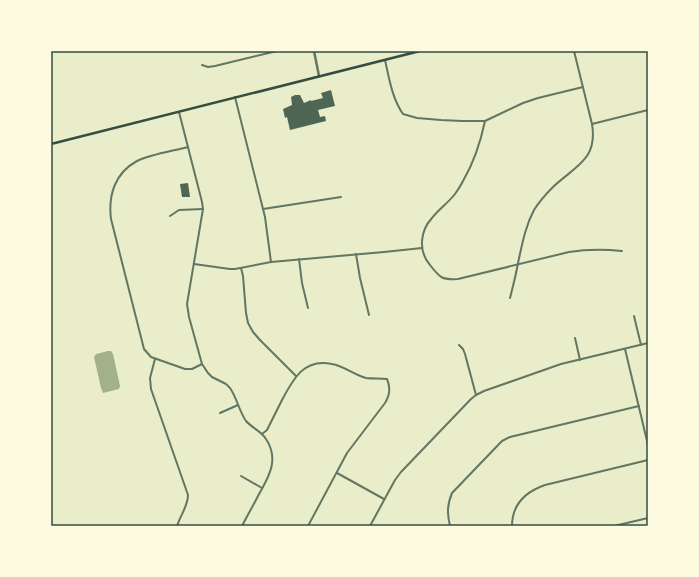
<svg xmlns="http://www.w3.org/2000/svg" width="699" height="577" font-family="'Alegreya Sans',sans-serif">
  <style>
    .water { fill: #a3b18a }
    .building { fill: #4f6655 }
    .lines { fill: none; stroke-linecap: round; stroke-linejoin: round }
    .minor { stroke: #617663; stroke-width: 2 }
    .tertiary { stroke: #617663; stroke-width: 2.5 }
    .secondary { stroke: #344e41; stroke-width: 2.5 }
    .neatline { fill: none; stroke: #344e41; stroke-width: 1.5 }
  </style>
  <rect width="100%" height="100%" fill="#e9edc9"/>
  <!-- water -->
  <path class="water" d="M108,351H111L113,354L120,386L119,389L103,393L101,388L94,357L96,354Z"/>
  <!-- building -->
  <g class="building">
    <path d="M331,90L335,106L318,110L320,117L325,116L326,121L290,130L287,117L285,118L283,109L292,105L291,97L295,95H300L304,103L311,100V101L323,98L321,93Z"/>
    <path d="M188,183L190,197H182L180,184Z"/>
  </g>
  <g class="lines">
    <!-- minor -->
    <g class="minor">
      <path d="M385,60C389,78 392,98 403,114L417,118L441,120L462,121H485L523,103L538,98L583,87"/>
      <path d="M202,65L208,67L215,66L277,51"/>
      <path d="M235,97L265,217L271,262"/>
      <path d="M179,112L202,202L203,209L187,304L189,317L202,364L208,373L212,377L226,384L230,388C237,398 239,411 246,421C252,428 261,431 266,439C280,460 268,478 258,496C253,506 247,516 242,526"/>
      <path d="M485,121C481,140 473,164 463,181C461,185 458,190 455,194C448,203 439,209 432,218C420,231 418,251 430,265C440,278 442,280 458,279L569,252C587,249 604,249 622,251"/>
      <path d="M592,124L648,110"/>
      <path d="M188,147C173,151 151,154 137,161C115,173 108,195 111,219L144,349L151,357L185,369H192L202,364"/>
      <path d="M263,209L341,197"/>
      <path d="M170,216L179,210L203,209"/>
      <path d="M356,254L360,278L369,315"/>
      <path d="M299,259L302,283L308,308"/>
      <path d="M194,264L230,269H235L271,262L384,252L422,248"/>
      <path d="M241,268L243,276L246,313L248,323L253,332L260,340L296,376"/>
      <path d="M510,298C513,286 516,275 518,263C522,245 525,227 534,210C539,202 546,194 553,187C575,166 598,160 592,124L574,51"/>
      <path d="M634,316L641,345"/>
      <path d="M575,338L580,360"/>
      <path d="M459,345L463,349L465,354L476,395"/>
      <path d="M625,349L648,445"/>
      <path d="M155,359L150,378L151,389L188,495C188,506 180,516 177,526"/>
      <path d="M220,413L238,405"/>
      <path d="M262,434L267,430C272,420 277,410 282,400C293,379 304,358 332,364C344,366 354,375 366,378C373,379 380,378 387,379C391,388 390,395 385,403L347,453L308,526"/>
      <path d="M337,473L384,499"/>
      <path d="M241,476L262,488"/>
      <path d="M370,526L395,480L401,472L471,399L476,395L484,391L561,364L648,343"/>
      <path d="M450,526C447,514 447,505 452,493L502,441L510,437L639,406"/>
      <path d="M512,526C512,504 525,492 545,485L648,460"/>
      <path d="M614,526L648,518"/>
    </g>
    <!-- tertiary -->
    <path class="tertiary" d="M314,51L319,76"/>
    <!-- secondary -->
    <path class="secondary" d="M51,144L420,51"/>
  </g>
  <!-- border -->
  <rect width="699" height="577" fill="none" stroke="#fefae0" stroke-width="104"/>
  <rect x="52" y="52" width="595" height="473" class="neatline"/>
</svg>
